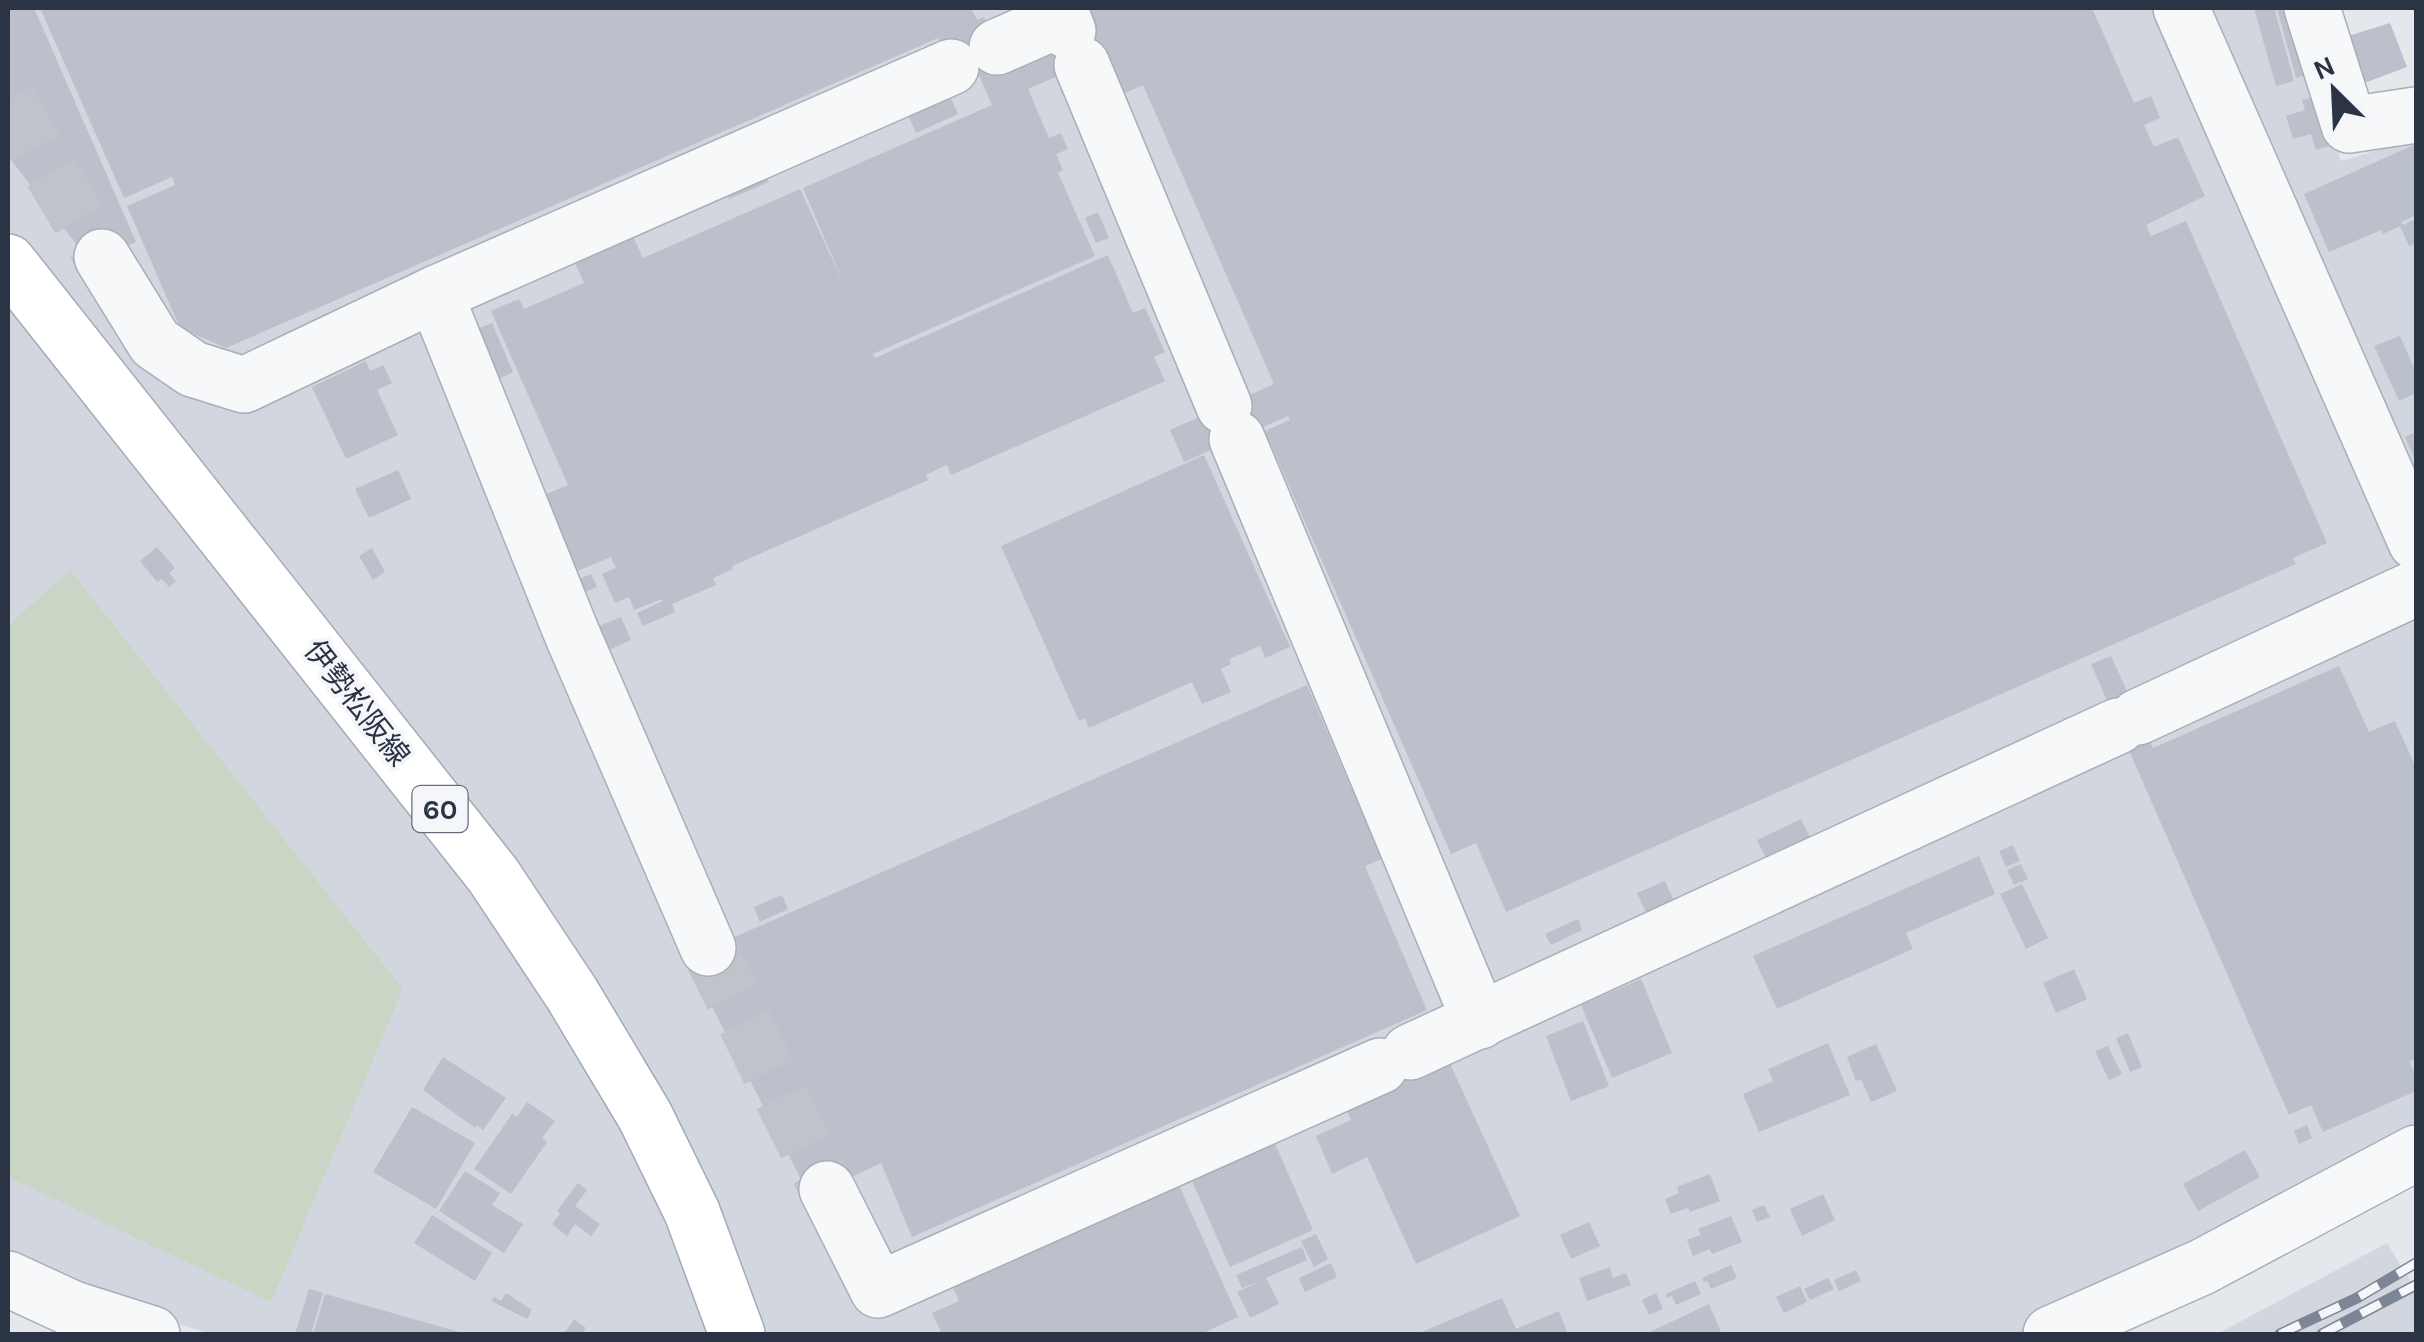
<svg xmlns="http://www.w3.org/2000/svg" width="2424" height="1342" font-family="Karla,'Noto Sans JP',sans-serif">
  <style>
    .built { fill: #d2d6de }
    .green { fill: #c9d6c5 }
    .building { fill: #bbc0ca }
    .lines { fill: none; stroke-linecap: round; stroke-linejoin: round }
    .minor-tunnel { stroke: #bfc3cb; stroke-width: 55; stroke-dasharray: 55 28; stroke-linecap: butt }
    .minor-casing { stroke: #a9aeb7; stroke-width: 58 }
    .major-casing { stroke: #a3abb8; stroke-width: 58 }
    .minor { stroke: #f7f8fa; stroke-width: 55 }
    .major { stroke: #fff; stroke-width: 55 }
    .rail-casing { stroke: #7d8696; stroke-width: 11 }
    .rail { stroke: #f4f6f9; stroke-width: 8; stroke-dasharray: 22; stroke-linecap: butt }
    .labels { text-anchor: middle; stroke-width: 8; stroke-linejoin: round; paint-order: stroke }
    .shield { fill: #f4f6f9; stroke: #676e7b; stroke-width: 2.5 }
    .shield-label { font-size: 28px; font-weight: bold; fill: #2b3445 }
    .street-label { font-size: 30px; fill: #2b3445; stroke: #f4f6f9 }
  </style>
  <rect width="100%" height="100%" fill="#e4e7ec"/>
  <!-- built -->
  <g class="built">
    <path d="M8,8H2292L2341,161L2416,139V1145L2060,1334H211L107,1302L8,1256Z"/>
    <path d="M2387,1243L2416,1290V1334H2217Z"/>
  </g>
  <!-- green -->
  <path class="green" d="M70,570L403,989L271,1302L8,1177V626Z"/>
  <!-- building -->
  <g class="building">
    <path d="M8,8H34L136,242L90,262L8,156Z"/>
    <path d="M40,8H971L977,20L984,17L1001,57L955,77L938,38L226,348L180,328L127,206L175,185L172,177L124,198Z"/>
    <path d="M1084,8H2092L2134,103L2151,96L2160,118L2144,125L2154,147L2178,137L2205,196L2146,225L2151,236L2186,221L2327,543L2293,558L2296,564L1506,912L1476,843L1451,854L1265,431L1290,420L1288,416L1184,462L1170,430L1274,384L1143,85L1120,95L1104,56L1028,89L1049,138L1061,133L1068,149L1056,154L1063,170L1058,173L1095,256L873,354L875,358L1108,255L1133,313L1145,308L1165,352L1154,357L1165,381L951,475L947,465L926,475L928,480L732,566L733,569L713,578L716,585L672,604L675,612L643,626L637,613L663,601L662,599L634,610L629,597L615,603L602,574L616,568L611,557L568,575L534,499L568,485L491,311L519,299L524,309L584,283L570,251L628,226L643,258L800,189L846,289L803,188L992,105L977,71L1089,21Z"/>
    <path d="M2254,8H2274L2294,81L2276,86Z"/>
    <path d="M2277,8H2296L2333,145L2316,150L2311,134L2293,139L2286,116L2305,110L2302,100L2312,97L2305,75L2296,78Z"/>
    <path d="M2390,23L2407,67L2351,88L2329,42Z"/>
    <path d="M943,80L958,114L916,133L901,99Z"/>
    <path d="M2416,144V215L2401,222L2403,225L2416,219V243L2409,246L2400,226L2383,234L2381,230L2329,252L2304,194Z"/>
    <path d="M760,163L769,182L729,199L721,180Z"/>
    <path d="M1098,212L1109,238L1096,243L1085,218Z"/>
    <path d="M492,323L513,372L485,385L463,335Z"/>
    <path d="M2400,336L2416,373V393L2399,401L2374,346Z"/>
    <path d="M366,361L370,371L383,365L392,383L377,390L398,435L346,459L312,387Z"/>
    <path d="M2416,432V462L2405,437Z"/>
    <path d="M1204,455L1290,647L1265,658L1260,646L1229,659L1231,664L1221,669L1231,692L1202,704L1192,682L1089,728L1085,718L1079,721L1001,546Z"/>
    <path d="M398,470L411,499L369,518L355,489Z"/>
    <path d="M157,547L175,568L169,573L176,581L169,587L162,579L157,582L140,561Z"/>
    <path d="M372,548L385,572L373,580L359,556Z"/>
    <path d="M591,574L597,587L581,594L575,581Z"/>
    <path d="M621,617L631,640L602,653L592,629Z"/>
    <path d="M2111,656L2153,748L2339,666L2369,732L2395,721L2416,768V1058L2409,1061L2416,1077V1091L2323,1132L2311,1105L2289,1115L2091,664Z"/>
    <path d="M1307,685L1382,859L1365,866L1427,1010L912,1237L881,1163L810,1197L687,958Z"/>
    <path d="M1801,819L1812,841L1768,862L1757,840Z"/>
    <path d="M2013,845L2020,861L2006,867L1999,851Z"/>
    <path d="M1979,856L1995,894L1906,933L1913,949L1777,1009L1753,956Z"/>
    <path d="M2021,864L2028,879L2014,885L2007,870Z"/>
    <path d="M1665,881L1674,901L1646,913L1637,893Z"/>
    <path d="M2022,884L2048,938L2026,949L2000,894Z"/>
    <path d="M782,895L788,909L760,922L754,907Z"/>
    <path d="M1578,919L1582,930L1551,945L1545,934Z"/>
    <path d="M2074,969L2087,999L2056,1013L2043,983Z"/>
    <path d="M1641,979L1672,1053L1612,1078L1581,1005Z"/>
    <path d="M1583,1021L1609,1086L1571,1101L1546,1036Z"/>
    <path d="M2128,1033L2142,1067L2130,1072L2116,1038Z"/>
    <path d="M1828,1043L1850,1095L1759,1132L1743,1094L1773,1081L1768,1069Z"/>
    <path d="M1876,1044L1897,1091L1871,1102L1861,1079L1856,1081L1847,1057Z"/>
    <path d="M2108,1046L2122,1074L2109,1080L2095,1051Z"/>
    <path d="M1446,1055L1520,1216L1416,1264L1367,1157L1332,1174L1316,1136L1351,1120L1343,1102Z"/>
    <path d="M443,1057L506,1098L483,1130L477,1125L475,1128L423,1090Z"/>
    <path d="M527,1102L555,1121L542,1138L547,1142L511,1194L474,1169L512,1114L517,1117Z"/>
    <path d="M412,1107L475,1143L436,1209L373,1172Z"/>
    <path d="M2307,1125L2312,1138L2299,1144L2294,1131Z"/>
    <path d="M1268,1128L1313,1230L1230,1267L1185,1165Z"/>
    <path d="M2245,1150L2260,1177L2198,1211L2183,1184Z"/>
    <path d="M465,1171L500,1193L492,1205L523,1224L504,1253L439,1211Z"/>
    <path d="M1710,1174L1720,1201L1690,1212L1688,1208L1671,1214L1665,1199L1679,1193L1677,1187Z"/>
    <path d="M1177,1181L1238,1317L1201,1334H942L932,1313L959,1301L951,1283Z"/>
    <path d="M578,1183L587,1190L575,1206L600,1224L591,1236L575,1224L567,1236L552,1224L560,1214L557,1211Z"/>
    <path d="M1823,1194L1835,1220L1802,1236L1790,1209Z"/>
    <path d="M1764,1205L1770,1217L1757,1222L1752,1210Z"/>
    <path d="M432,1215L492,1253L475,1281L414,1243Z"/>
    <path d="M1731,1216L1742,1242L1712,1254L1710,1249L1693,1256L1687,1240L1701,1235L1698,1229Z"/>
    <path d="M1589,1222L1600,1246L1571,1259L1560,1235Z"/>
    <path d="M1316,1234L1328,1259L1314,1267L1301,1241Z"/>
    <path d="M1302,1247L1307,1260L1266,1278L1279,1304L1250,1318L1237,1292L1261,1281L1242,1288L1236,1275Z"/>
    <path d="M1331,1263L1337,1277L1305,1292L1299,1278Z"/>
    <path d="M1731,1265L1737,1278L1711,1289L1707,1281L1704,1282L1702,1278Z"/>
    <path d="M1610,1267L1613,1278L1626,1273L1631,1285L1587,1301L1579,1278Z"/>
    <path d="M1856,1270L1861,1281L1839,1291L1834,1280Z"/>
    <path d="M1828,1278L1834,1289L1810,1300L1804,1289Z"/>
    <path d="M1695,1281L1701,1294L1676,1305L1672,1296L1667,1298L1666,1294Z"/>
    <path d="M1800,1286L1807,1302L1784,1313L1776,1297Z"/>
    <path d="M309,1289L323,1293L311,1334H295Z"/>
    <path d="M506,1293L532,1310L527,1319L491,1301L494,1297L501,1301Z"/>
    <path d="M1656,1293L1663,1309L1649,1315L1642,1300Z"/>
    <path d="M325,1294L463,1333V1334H313Z"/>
    <path d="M1502,1298L1516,1329L1559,1311L1568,1334H1417Z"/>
    <path d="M1709,1304L1722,1334H1651L1650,1332Z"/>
    <path d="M574,1319L586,1328L581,1334H564Z"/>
  </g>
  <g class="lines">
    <!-- minor-tunnel -->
    <g class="minor-tunnel">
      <path d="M8,101L102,257"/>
      <path d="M708,948L827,1189"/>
    </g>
    <defs>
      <g id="minor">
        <path d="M2181,8L2416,542"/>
        <path d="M2312,8L2349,125L2416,115"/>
        <path d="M997,47L1063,18L1068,31"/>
        <path d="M1082,65L1224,406"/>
        <path d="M102,257L155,343L193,369L244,385L435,294L572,634L708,948"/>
        <path d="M435,294L951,67"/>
        <path d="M1237,439L1480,1021"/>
        <path d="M2138,717L2416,588"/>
        <path d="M1410,1052L2118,726"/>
        <path d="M827,1189L878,1290L1380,1066"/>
        <path d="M8,1279L73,1309L152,1334"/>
        <path d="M2051,1334L2202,1267L2416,1153"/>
      </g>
      <path id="major" d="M8,262L493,875L572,994L645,1116L692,1212L737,1334"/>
    </defs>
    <!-- minor casing -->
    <use href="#minor" class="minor-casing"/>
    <!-- major casing -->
    <use href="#major" class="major-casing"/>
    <!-- minor -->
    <use href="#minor" class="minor"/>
    <!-- major -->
    <use href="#major" class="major"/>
    <defs>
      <g id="rail">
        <path d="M2280,1334L2357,1298L2416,1263"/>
        <path d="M2322,1334L2416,1285"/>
      </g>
    </defs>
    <!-- rail casing -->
    <use href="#rail" class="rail-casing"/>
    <!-- rail -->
    <use href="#rail" class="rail"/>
  </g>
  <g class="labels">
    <!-- shield labels -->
    <rect class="shield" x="412.5" y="786" width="55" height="46" rx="8"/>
    <g class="shield-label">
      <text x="440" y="819">60</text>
    </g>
    <!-- street labels -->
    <g class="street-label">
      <text transform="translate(357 703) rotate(52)" y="10">伊勢松阪線</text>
    </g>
  </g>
  <!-- border -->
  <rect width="2424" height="1342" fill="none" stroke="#2b3445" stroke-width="20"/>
  <!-- north arrow -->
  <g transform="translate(2334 90) rotate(336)" stroke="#f4f6f9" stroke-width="8" paint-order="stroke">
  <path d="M0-8L18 38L0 25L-18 38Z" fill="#2b3445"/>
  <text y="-15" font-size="28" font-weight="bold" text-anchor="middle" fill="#2b3445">N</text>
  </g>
</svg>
